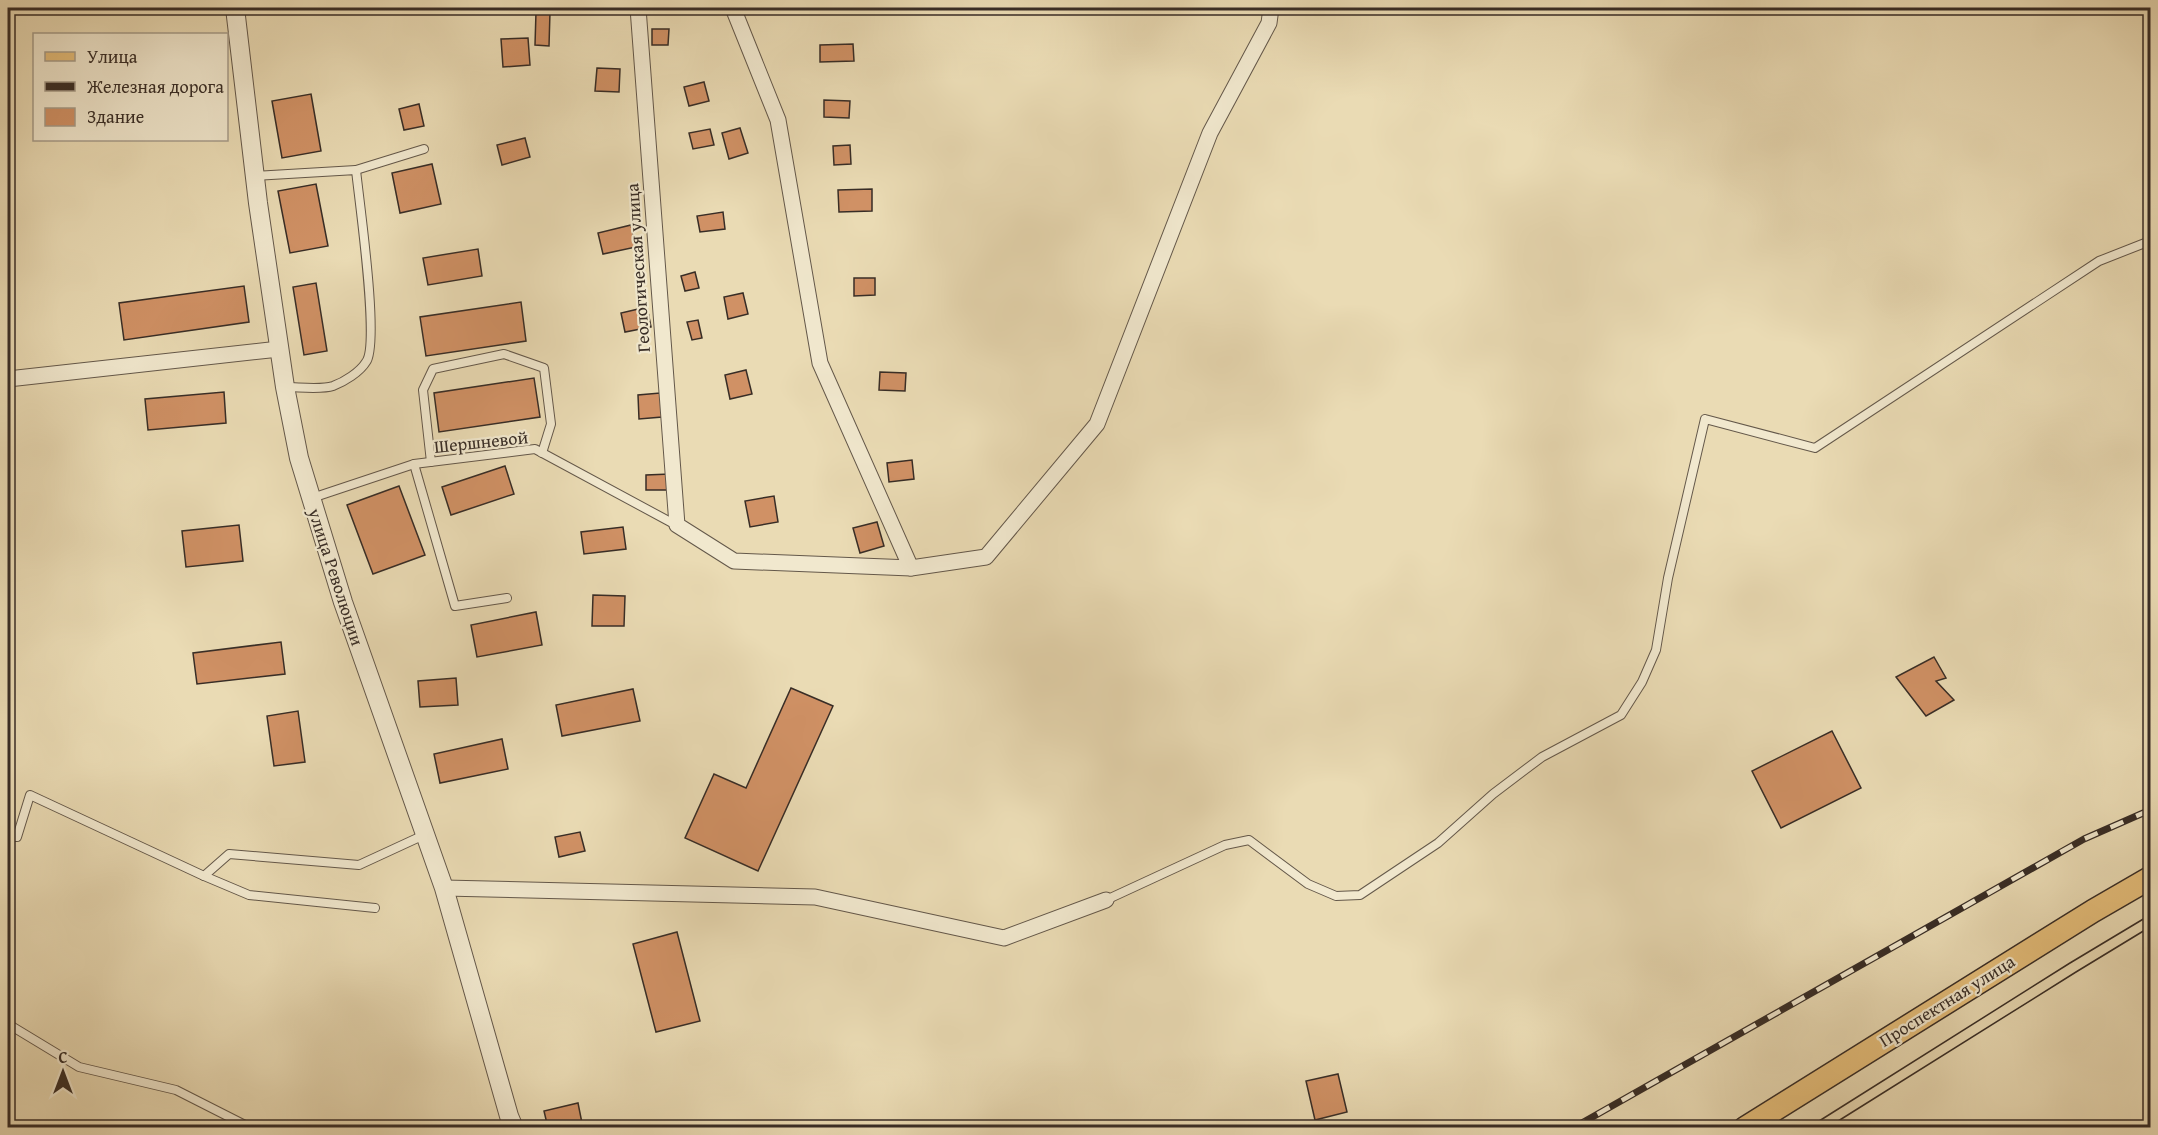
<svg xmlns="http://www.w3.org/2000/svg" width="2158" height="1135" font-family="'Gentium Book Plus',serif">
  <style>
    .building { fill: #d09165; stroke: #382d26; stroke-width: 1.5 }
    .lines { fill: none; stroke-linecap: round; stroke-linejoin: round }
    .service-casing { stroke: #64584a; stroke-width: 10 }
    .minor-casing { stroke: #64584a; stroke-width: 17 }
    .tertiary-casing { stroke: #64584a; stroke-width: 20 }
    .primary-casing { stroke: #382d26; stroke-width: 25 }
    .service { stroke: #f1e8ce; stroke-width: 8 }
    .minor { stroke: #f1e8ce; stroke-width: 15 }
    .tertiary { stroke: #f1e8ce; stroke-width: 18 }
    .primary { stroke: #e5be7a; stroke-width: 22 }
    .tram { stroke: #382d26; stroke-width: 1.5 }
    .rail-casing { stroke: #382d26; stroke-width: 7 }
    .rail { stroke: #f1e8ce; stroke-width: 4.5; stroke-dasharray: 14; stroke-linecap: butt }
    .labels { text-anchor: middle; stroke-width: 4.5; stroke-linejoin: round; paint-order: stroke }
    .street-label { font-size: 18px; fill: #382d26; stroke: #f1e8ce }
  </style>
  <rect width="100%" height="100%" fill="#eadbb4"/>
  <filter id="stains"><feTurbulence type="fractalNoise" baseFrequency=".00333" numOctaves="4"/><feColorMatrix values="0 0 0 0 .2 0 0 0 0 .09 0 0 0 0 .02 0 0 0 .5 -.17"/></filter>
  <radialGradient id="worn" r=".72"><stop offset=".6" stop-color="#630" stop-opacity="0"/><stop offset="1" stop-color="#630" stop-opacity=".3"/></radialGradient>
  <!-- building -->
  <g class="building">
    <path d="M754,8H776V14L754,13Z"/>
    <path d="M536,12H550L549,46L535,45Z"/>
    <path d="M652,29H669L668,45H652Z"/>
    <path d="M528,38L530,65L503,67L501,39Z"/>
    <path d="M853,44L854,61L820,62V45Z"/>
    <path d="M597,68L620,69L619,92L595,91Z"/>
    <path d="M704,82L709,101L689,106L684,87Z"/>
    <path d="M311,94L321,151L282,158L272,101Z"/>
    <path d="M824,100L850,101L849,118L824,117Z"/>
    <path d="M419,104L424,126L404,130L399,109Z"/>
    <path d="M740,128L748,153L729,159L722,133Z"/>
    <path d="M710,129L714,145L693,149L689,133Z"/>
    <path d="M525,138L530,157L502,165L497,145Z"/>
    <path d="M850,145L851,164L834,165L833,146Z"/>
    <path d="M432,164L441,204L400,213L392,173Z"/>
    <path d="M316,184L328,246L290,253L278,191Z"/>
    <path d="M872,189V211L839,212L838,190Z"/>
    <path d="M723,212L725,229L700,232L697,216Z"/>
    <path d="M631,225L636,247L603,254L598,233Z"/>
    <path d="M478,249L482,276L428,285L423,258Z"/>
    <path d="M695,272L699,288L685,291L681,276Z"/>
    <path d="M854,278H875V295L854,296Z"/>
    <path d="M316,283L327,351L304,355L293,287Z"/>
    <path d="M244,286L249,322L124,340L119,303Z"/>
    <path d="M743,293L748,314L728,319L724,297Z"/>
    <path d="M521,302L526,341L426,356L420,317Z"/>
    <path d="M647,307L651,327L625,332L621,313Z"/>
    <path d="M698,320L702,338L692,340L687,322Z"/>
    <path d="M746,370L752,394L730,399L725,375Z"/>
    <path d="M880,372L906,373L905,391L879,390Z"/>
    <path d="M534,378L540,417L439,432L434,393Z"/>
    <path d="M224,392L226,423L148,430L145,399Z"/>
    <path d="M660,393L662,417L639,419L638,395Z"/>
    <path d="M912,460L914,479L889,482L887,463Z"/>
    <path d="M505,466L514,494L451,515L442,487Z"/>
    <path d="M670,474L671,490H646V475Z"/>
    <path d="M399,486L425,555L373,574L347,505Z"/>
    <path d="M774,496L778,522L750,527L745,501Z"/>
    <path d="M877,522L884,546L860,553L853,528Z"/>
    <path d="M239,525L243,561L186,567L182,531Z"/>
    <path d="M623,527L626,549L584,554L581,532Z"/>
    <path d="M593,595L625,596L624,626H592Z"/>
    <path d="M536,612L542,645L477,657L471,625Z"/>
    <path d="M281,642L285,674L197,684L193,653Z"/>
    <path d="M1934,657L1946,678L1936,681L1954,700L1926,716L1896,677Z"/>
    <path d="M456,678L458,705L420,707L418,681Z"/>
    <path d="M791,688L833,706L758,871L685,838L714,774L746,788Z"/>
    <path d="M633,689L640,721L562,736L556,705Z"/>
    <path d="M298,711L305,762L274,766L267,716Z"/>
    <path d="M1832,731L1861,788L1781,828L1752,771Z"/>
    <path d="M502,739L508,769L440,783L434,754Z"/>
    <path d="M580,832L585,851L559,857L555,837Z"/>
    <path d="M677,932L700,1021L656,1032L633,944Z"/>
    <path d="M1338,1074L1347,1112L1315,1120L1306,1081Z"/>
    <path d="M578,1103L583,1128H548L544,1111Z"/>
  </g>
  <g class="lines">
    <defs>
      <g id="service">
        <path d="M356,170L424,149"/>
        <path d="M254,176L356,170C359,200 380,344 366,362C360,372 344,382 333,386C321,390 299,387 286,387"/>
        <path d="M431,462L423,390L433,369L504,354L544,368L551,424L542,453"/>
        <path d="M414,464L455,606L507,598"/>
        <path d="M312,498L414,464L535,449L676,525"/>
        <path d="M8,837H17L30,795L204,876L229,854L359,865L424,835"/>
        <path d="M204,876L249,895L375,908"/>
        <path d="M1106,900L1225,845L1249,840L1308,884L1336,896L1360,895L1438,843L1493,794L1542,757L1621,715L1642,682L1656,650L1668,578L1705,419L1815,448L2099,261L2150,241"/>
        <path d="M8,1024L79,1067L176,1090L251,1128"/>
      </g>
      <g id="minor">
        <path d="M638,8L677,525L734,561L911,568L986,557L1097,424L1210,133L1269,23L1271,8"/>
        <path d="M733,8L778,120L820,363L911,568"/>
        <path d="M8,379L279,349"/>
        <path d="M444,888L815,897L1004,938L1106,900"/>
      </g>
      <path id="tertiary" d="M235,8L258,203L285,387L299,458L343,602L444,888L509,1116L514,1128"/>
      <path id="primary" d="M1745,1128L2093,911L2150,878"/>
    </defs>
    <!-- service casing -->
    <use href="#service" class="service-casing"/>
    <!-- minor casing -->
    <use href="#minor" class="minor-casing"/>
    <!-- tertiary casing -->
    <use href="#tertiary" class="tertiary-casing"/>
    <!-- primary casing -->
    <use href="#primary" class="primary-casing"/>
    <!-- service -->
    <use href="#service" class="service"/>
    <!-- minor -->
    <use href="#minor" class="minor"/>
    <!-- tertiary -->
    <use href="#tertiary" class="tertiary"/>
    <!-- primary -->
    <use href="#primary" class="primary"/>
    <!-- tram -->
    <g class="tram">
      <path d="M1808,1128L2070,963L2150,915"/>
      <path d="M1827,1128L2076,972L2150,927"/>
    </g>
    <defs>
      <path id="rail" d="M1573,1128L2084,839L2150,810"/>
    </defs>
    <!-- rail casing -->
    <use href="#rail" class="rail-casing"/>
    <!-- rail -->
    <use href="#rail" class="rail"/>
  </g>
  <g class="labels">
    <!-- street labels -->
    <g class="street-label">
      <text transform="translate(638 268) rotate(-94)" y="6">Геологическая улица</text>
      <text transform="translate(481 442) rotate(-6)" y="6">Шершневой</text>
      <text transform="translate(336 577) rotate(72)" y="6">улица Революции</text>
      <text transform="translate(1947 1001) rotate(-32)" y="6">Проспектная улица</text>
    </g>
  </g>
  <!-- margin -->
  <rect width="2158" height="1135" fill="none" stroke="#eadbb4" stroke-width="30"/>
  <rect x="9" y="9" width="2140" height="1117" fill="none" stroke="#382d26" stroke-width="3"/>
  <rect x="15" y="15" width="2128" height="1105" fill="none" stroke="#382d26" stroke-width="1.5"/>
  <!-- legend -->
  <rect x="33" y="33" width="195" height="108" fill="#f1e8ce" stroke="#a79d8b" stroke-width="1.5"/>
  <rect x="45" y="52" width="30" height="9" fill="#e5be7a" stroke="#a79d8b" stroke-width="1.5"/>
  <text x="87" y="63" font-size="18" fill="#382d26">Улица</text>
  <rect x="45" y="82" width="30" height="9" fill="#382d26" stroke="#a79d8b" stroke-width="1.5"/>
  <text x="87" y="93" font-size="18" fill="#382d26">Железная дорога</text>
  <rect x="45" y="108" width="30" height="18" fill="#d09165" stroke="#a79d8b" stroke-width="1.5"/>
  <text x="87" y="123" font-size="18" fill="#382d26">Здание</text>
  <!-- north arrow -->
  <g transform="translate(63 1072)" stroke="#f1e8ce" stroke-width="4.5" paint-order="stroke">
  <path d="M0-4.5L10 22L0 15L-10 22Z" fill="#382d26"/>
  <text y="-9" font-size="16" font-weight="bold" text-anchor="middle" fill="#382d26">С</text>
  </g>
  <rect width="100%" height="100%" filter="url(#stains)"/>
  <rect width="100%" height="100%" fill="url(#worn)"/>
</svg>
